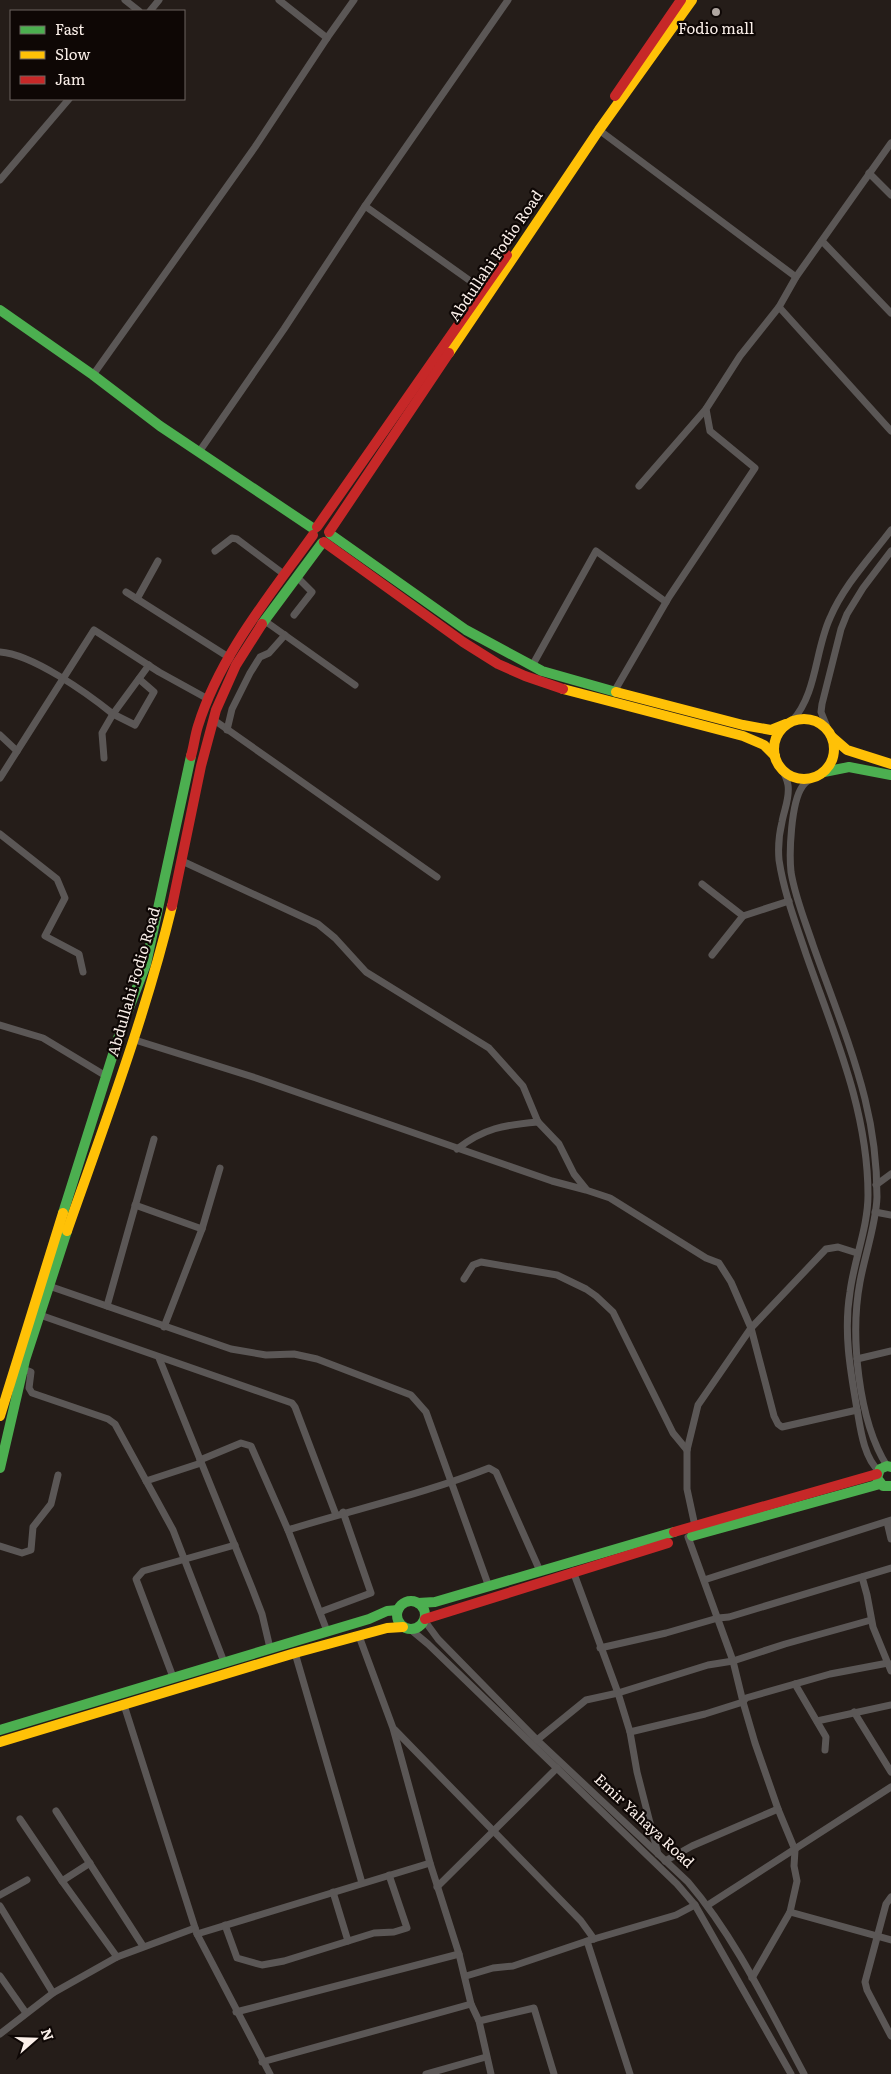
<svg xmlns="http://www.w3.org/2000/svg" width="891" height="2074" font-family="Literata,serif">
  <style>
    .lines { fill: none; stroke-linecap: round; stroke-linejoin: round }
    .street { stroke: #5b5756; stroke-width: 7 }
    .fast { stroke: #4caf50; stroke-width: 10 }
    .slow { stroke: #ffc107; stroke-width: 10 }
    .jam { stroke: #c62828; stroke-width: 10 }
    .poi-dot { fill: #afa6a0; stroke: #0e0705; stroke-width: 2 }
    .labels { text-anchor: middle; stroke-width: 4.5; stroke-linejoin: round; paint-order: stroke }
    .poi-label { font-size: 15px; fill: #faefe9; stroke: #0e0705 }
    .street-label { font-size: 15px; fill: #faefe9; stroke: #0e0705 }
  </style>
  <rect width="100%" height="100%" fill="#251d19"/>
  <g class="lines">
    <!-- street -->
    <g class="street">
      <path d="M125,0L139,11"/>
      <path d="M279,0L327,38"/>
      <path d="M150,11L159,0"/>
      <path d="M599,130L796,277"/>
      <path d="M869,173L891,195"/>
      <path d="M0,180L69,99"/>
      <path d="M365,206L483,290"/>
      <path d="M822,241L891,313"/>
      <path d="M779,307L891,431"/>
      <path d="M93,375L255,147L327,38L354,0"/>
      <path d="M199,452L284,329L365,206L508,0"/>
      <path d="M639,486L706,409"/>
      <path d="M215,551L232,538L237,539L285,575"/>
      <path d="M126,592L230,658"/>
      <path d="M137,599L158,561"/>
      <path d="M294,615L312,592L297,577"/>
      <path d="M265,621L355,685"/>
      <path d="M0,652C32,654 87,693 113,714L149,665"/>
      <path d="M532,666L596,551L666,602"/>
      <path d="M614,692L669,597L755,468L710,431L706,409L740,356L779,307L796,277L891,143"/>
      <path d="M214,720L437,877"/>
      <path d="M792,721C817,694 815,650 830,618C844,585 870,558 891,530"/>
      <path d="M227,730L232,709L250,673L260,657L269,653L285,635"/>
      <path d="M829,732L821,712L822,704L841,629L847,614L863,588L891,551"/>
      <path d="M0,735L17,751"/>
      <path d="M104,758L102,733L113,714L135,725L154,692L139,679"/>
      <path d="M781,768C784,773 787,779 788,785C790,798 784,810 782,822C779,834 778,848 779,860C784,893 796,924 806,954C834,1034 868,1110 868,1195C868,1227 854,1260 850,1292C843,1334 851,1374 858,1415C861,1433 865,1459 879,1471"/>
      <path d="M813,777C809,780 804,783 802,787C791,803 789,853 791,872C795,897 805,921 813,945C831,996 852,1047 865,1099C873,1131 877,1164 877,1197C876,1225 865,1254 860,1282C850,1335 858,1420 887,1466"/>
      <path d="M0,778L94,630L159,672L208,699"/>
      <path d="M0,834L57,879L65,898L45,936L79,954L83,972"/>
      <path d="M182,861L318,924L335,938L366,972L489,1048L523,1086L538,1122L559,1144L574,1174L586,1189"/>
      <path d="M702,884L743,916L789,901"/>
      <path d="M712,955L743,916"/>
      <path d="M0,1025L43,1038L106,1076"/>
      <path d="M135,1040L256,1078L552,1181L586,1190L610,1198L706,1258L719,1263L731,1282L751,1328L774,1416L778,1424L782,1427L857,1410"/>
      <path d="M457,1149C484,1128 504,1125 538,1122"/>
      <path d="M876,1185L891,1174"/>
      <path d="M135,1205L202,1229"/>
      <path d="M875,1212L891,1215"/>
      <path d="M464,1279L473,1265L481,1262L557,1275L586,1289L596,1296L613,1312L673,1433L687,1450"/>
      <path d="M49,1286L231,1349L266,1355L294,1354L317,1359L411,1395L426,1412L489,1587"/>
      <path d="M107,1306L154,1139"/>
      <path d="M40,1315L292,1403L295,1407L336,1515"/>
      <path d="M164,1327L202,1229L220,1168"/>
      <path d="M159,1358L252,1588L262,1614L270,1648"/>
      <path d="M857,1359L891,1351"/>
      <path d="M23,1369L31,1372L29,1388L32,1393L108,1419L115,1424L173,1530L224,1662"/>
      <path d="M200,1460L241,1443L251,1446L288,1530L327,1631"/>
      <path d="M146,1481L201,1463"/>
      <path d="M887,1522L891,1539"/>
      <path d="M695,1526L687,1489V1450L698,1405L751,1328L826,1249L838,1247L857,1253"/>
      <path d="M288,1530C355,1509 424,1494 489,1468L496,1472L540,1571"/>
      <path d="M688,1537L733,1661L743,1702L755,1743L778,1809L795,1850L794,1866L797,1881L790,1912L752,1978"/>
      <path d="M0,1546L22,1553L31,1550L33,1527L51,1504L58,1475"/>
      <path d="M573,1571L618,1693L630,1732L637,1772L658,1854"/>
      <path d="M862,1577L867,1595L873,1627L891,1671"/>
      <path d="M704,1580L891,1520"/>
      <path d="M320,1612L371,1593L343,1512"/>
      <path d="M424,1620L438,1639L537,1740L688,1882C736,1938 769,2009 804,2074"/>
      <path d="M410,1629L428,1644L677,1884L695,1905L791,2074"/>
      <path d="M359,1636L393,1728L430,1863L459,1954L471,2004L479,2021L491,2074"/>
      <path d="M600,1648L666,1633L718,1618L729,1617L891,1568"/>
      <path d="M295,1653L362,1883"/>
      <path d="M173,1677L136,1579L143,1571L235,1545"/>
      <path d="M795,1684L826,1737L825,1750"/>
      <path d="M124,1705L197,1934L270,2074"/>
      <path d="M854,1712L891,1772"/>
      <path d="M817,1721L891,1705"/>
      <path d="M395,1730L581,1921L594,1939"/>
      <path d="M630,1732L705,1714L743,1702L746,1698L830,1674L888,1663"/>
      <path d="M537,1740L586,1700L618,1693L708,1665L733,1661L785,1644L871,1620"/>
      <path d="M56,1811L143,1946"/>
      <path d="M20,1819L62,1881L117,1957"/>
      <path d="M665,1861L692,1846L778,1809"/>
      <path d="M62,1881L90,1863"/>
      <path d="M437,1887L557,1768"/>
      <path d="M333,1892L348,1941"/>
      <path d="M0,1895L27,1880"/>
      <path d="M891,1897L886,1904L865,1982L867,1990L891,2036"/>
      <path d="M708,1905L891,1787"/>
      <path d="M0,1906L53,1993"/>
      <path d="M790,1912L891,1940"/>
      <path d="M225,1925L237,1958L262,1965L284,1961L374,1933L394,1932L407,1928L389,1875"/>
      <path d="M197,1934L430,1863"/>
      <path d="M587,1941L630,2074"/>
      <path d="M0,1976L26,2013"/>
      <path d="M466,1976L493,1968L513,1966L587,1941L676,1915L695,1905"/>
      <path d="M236,2012L459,1954"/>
      <path d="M479,2021L534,2008L554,2074"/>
      <path d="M0,2034L53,1993L117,1957L195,1928"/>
      <path d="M262,2062L471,2004"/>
      <path d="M426,2074L486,2057"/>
    </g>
    <!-- fast -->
    <g class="fast">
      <path d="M0,310L93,375L160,426L314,529"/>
      <path d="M330,534L466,630L542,671L616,692"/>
      <path d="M262,624L322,543"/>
      <path d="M824,772L849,767L891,775"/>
      <path d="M63,1213L121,1029L146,964L191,756"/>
      <path d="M891,1467L887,1466L880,1469L877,1478L883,1486H891"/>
      <path d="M0,1468L25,1360L67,1231"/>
      <path d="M692,1536L880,1484"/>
      <circle cx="411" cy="1615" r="14"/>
      <path d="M418,1603L435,1602L674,1532"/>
      <path d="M0,1730L369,1619L387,1611L398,1610"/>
    </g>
    <!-- slow -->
    <g class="slow">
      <path d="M449,353L599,130L692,0"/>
      <path d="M563,689L743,736L764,745L775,756"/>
      <path d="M616,692L743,725L771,730L786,724"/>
      <circle cx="804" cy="749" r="30"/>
      <path d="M832,737L847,750L891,764"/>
      <path d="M67,1231C105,1123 145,1017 172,906"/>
      <path d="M0,1416L63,1213"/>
      <path d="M0,1742L295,1653L387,1628L403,1627"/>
    </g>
    <!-- jam -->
    <g class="jam">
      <path d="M615,96L681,0"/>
      <path d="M317,527L507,255"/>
      <path d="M329,532L449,353"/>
      <path d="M324,542L463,642L498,664L525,676L563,689"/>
      <path d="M191,756C194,746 195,735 198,726C220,655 271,594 313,535"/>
      <path d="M172,906L201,766L216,710L236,665L262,624"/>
      <path d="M674,1532L877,1474"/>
      <path d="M425,1619L668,1543"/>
    </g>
  </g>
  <!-- markers -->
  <circle class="poi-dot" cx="716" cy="12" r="5"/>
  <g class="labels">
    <!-- poi labels -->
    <g class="poi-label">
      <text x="716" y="34">Fodio mall</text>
    </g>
    <!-- street labels -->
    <g class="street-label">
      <text transform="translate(496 256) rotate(-56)" y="5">Abdullahi Fodio Road</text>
      <text transform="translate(134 982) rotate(-74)" y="5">Abdullahi Fodio Road</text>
      <text transform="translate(644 1821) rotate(43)" y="5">Emir Yahaya Road</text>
    </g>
  </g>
  <!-- legend -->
  <rect x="10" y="10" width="175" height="90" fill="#0e0705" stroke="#6c6460"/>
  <rect x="20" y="26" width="25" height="8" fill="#4caf50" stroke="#6c6460"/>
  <text x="55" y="35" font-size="15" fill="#faefe9">Fast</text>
  <rect x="20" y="51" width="25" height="8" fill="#ffc107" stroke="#6c6460"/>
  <text x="55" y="60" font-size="15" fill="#faefe9">Slow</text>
  <rect x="20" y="76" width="25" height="8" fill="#c62828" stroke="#6c6460"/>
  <text x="55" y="85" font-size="15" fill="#faefe9">Jam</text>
  <!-- north arrow -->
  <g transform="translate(35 2039) rotate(70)" stroke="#0e0705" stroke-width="4" paint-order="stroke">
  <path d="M0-4L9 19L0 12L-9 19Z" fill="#faefe9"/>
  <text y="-8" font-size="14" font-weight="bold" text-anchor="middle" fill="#faefe9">N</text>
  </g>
</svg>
